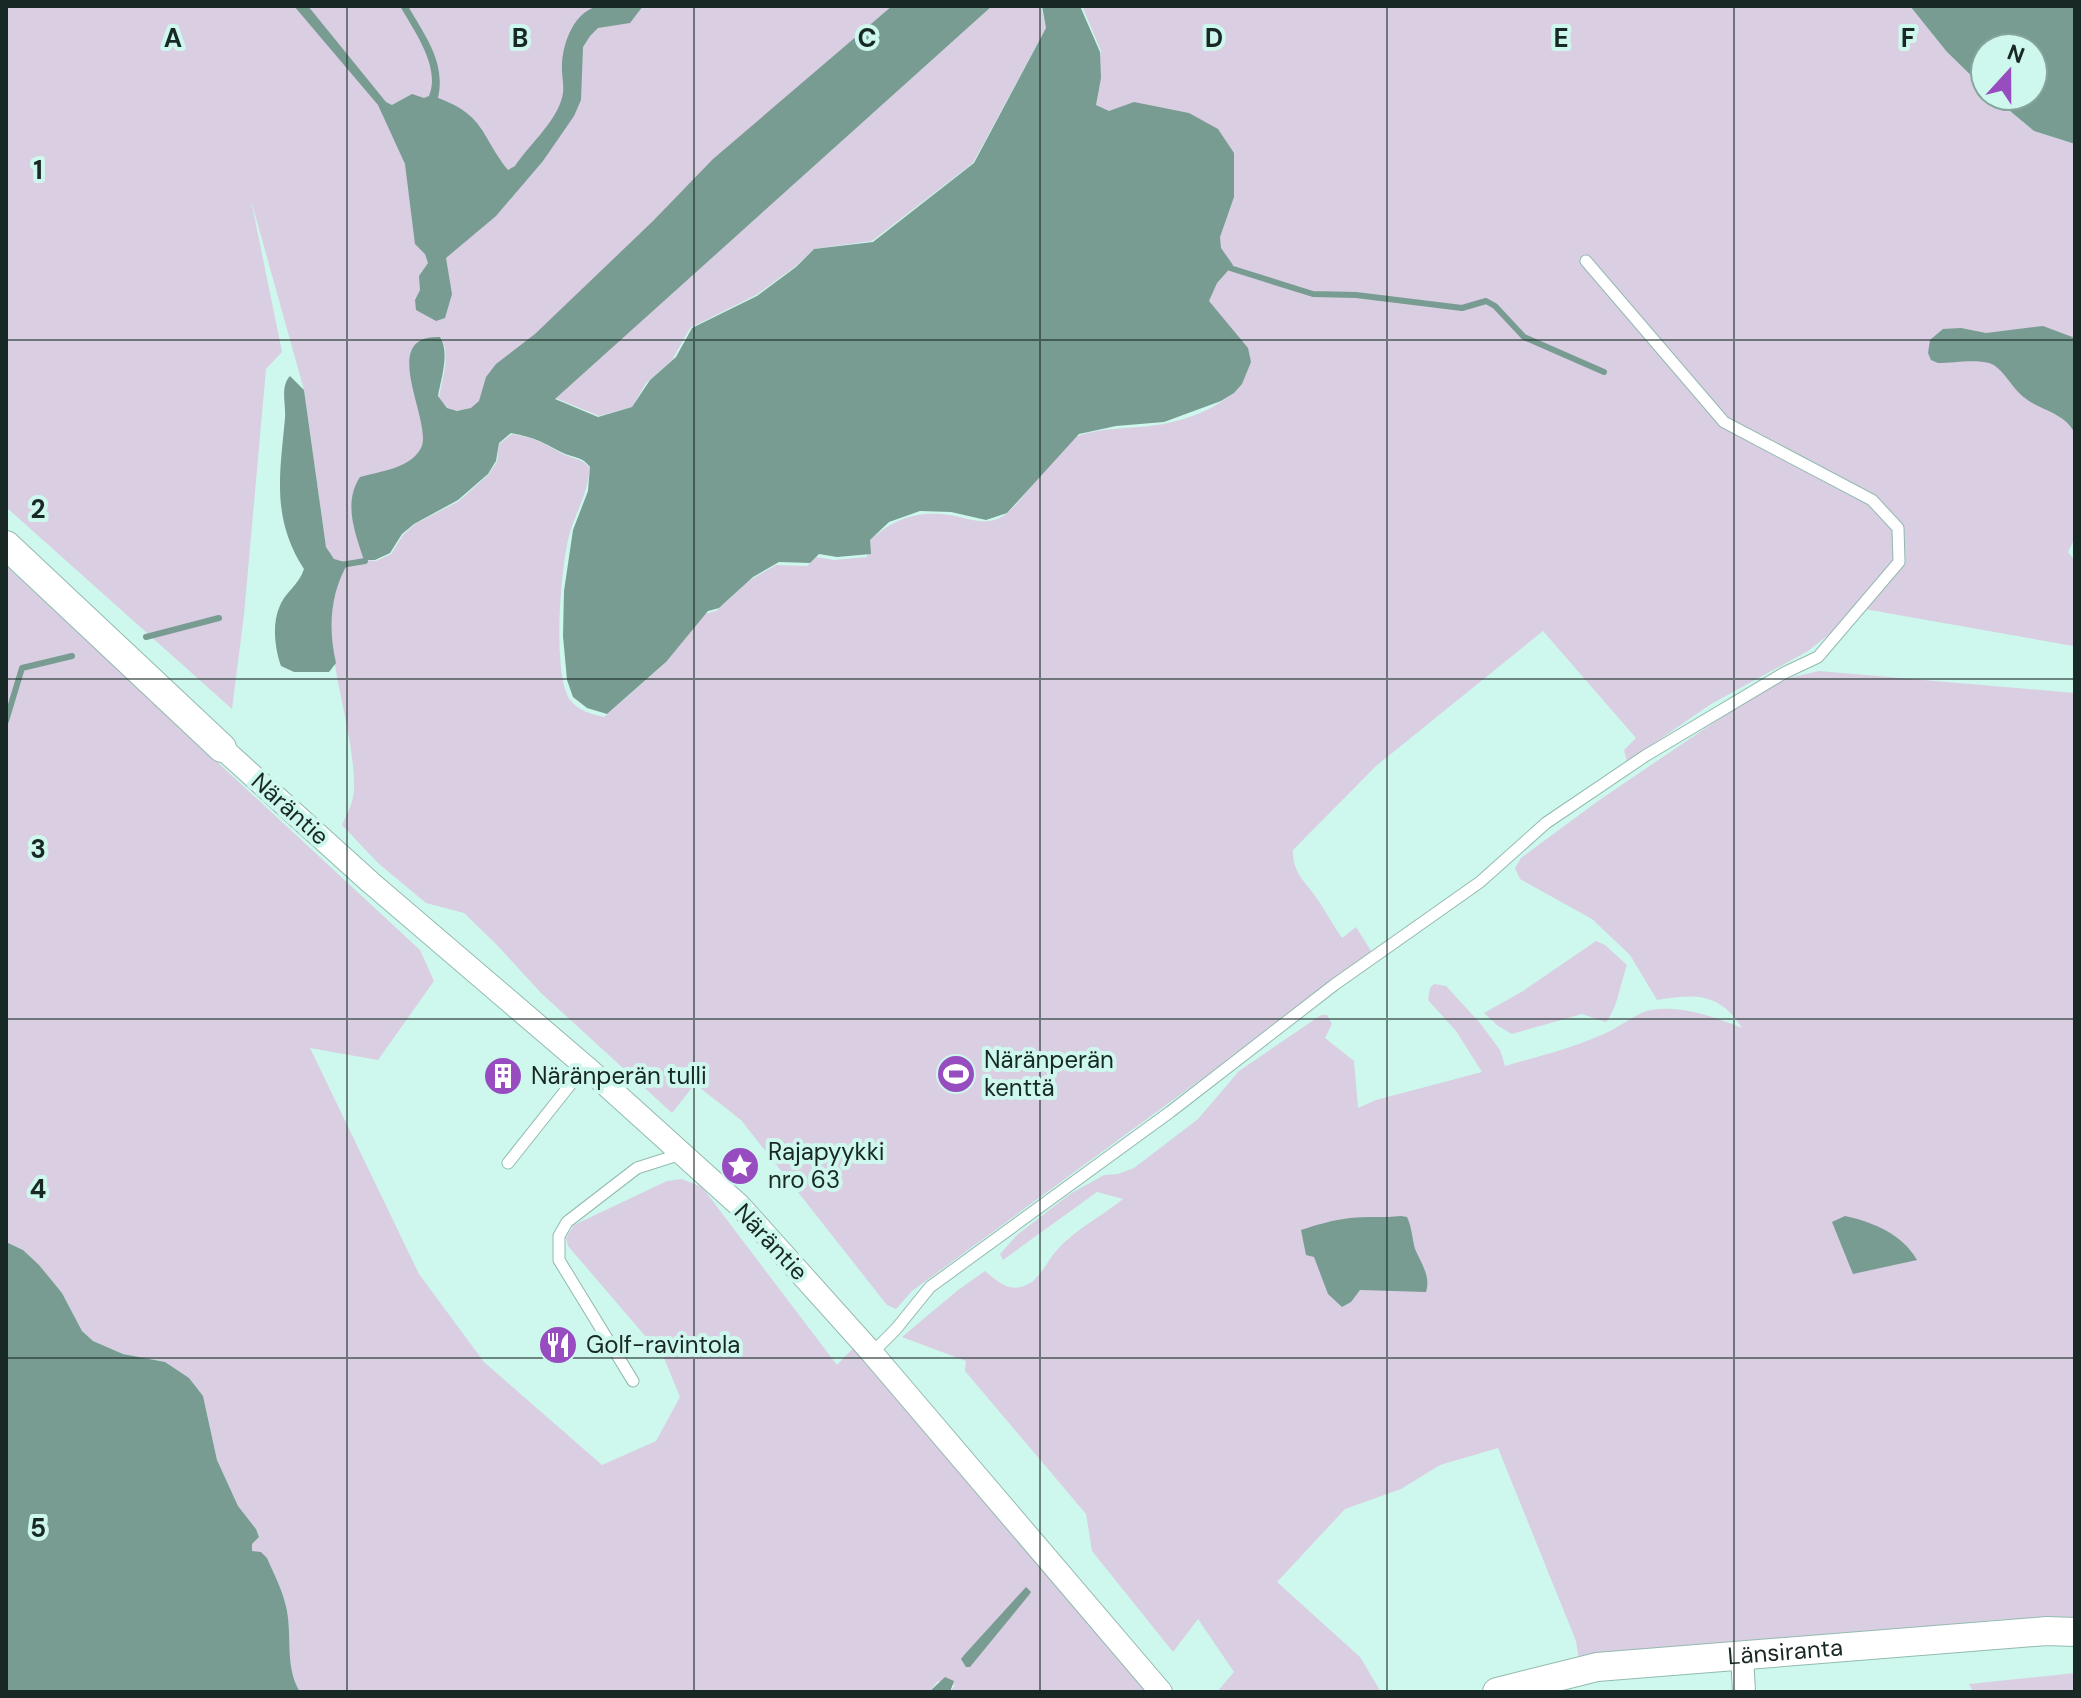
<svg xmlns="http://www.w3.org/2000/svg" width="2081" height="1698" font-family="'DM Sans',sans-serif">
  <style>
    .green { fill: #dacee2 }
    .water { fill: #789c92 }
    .lines { fill: none; stroke-linecap: round; stroke-linejoin: round }
    .stream { stroke: #789c92; stroke-width: 6 }
    .service-casing { stroke: #93bab0; stroke-width: 13 }
    .minor-casing { stroke: #93bab0; stroke-width: 24 }
    .tertiary-casing { stroke: #93bab0; stroke-width: 30 }
    .service { stroke: #fff; stroke-width: 11 }
    .minor { stroke: #fff; stroke-width: 22 }
    .tertiary { stroke: #fff; stroke-width: 28 }
    .grid { fill: none; stroke: #182824; stroke-width: 2; stroke-opacity: 0.55 }
    .labels { text-anchor: middle; stroke-width: 8; stroke-linejoin: round; paint-order: stroke }
    .street-label { font-size: 24px; fill: #182824; stroke: #cef8ed }
    .poi-label { font-size: 24px; fill: #182824; stroke: #cef8ed; text-anchor: start }
    .grid-label { font-size: 26px; text-anchor: middle; font-weight: bold; fill: #182824; stroke: #cef8ed; stroke-width: 8; stroke-linejoin: round; paint-order: stroke }
  </style>
  <rect width="100%" height="100%" fill="#cef8ed"/>
  <!-- green -->
  <g class="green">
    <path d="M6,6H894L472,409C456,412 447,412 439,397C442,380 451,353 441,338L435,337L422,449L353,525L365,560L376,561L391,554L403,535L415,524L459,501L488,475L497,462L499,444L512,434C535,438 542,442 561,453C572,459 581,457 590,468C587,494 578,508 570,532C561,563 551,676 571,701C579,711 592,714 604,717L663,665L705,614L716,611L750,580L776,565L807,566L816,557L834,560L867,557V543C892,520 914,510 950,515C968,518 986,527 1003,516C1024,503 1058,444 1078,436C1103,427 1131,429 1157,425C1185,421 1220,408 1239,387L1206,304L1106,114L1092,108L1101,51L1082,6H1910L1948,53L1985,89V96H1992L2034,131L2075,144V538L2068,552L2075,561V644L2073,646L1853,607L1832,632L1808,651L1711,704L1627,762L1624,750L1636,738L1543,631L1376,766L1293,850C1292,873 1306,882 1318,900C1326,912 1333,925 1342,938L1356,927L1373,954L1330,981L1207,1075L912,1291L896,1309L887,1305L741,1120L695,1084L672,1113L541,993L497,945L464,913L426,903L378,863L342,825C348,812 355,799 354,784C353,730 332,678 331,624C330,595 344,572 326,547L304,390L251,200L282,352L266,369L244,615L232,709L6,507Z"/>
    <path d="M992,6H1041L1046,28L973,163L872,241L814,249L796,266L756,295L690,328L672,360L646,383L632,407L599,416L555,398Z"/>
    <path d="M6,566L420,950L434,981L378,1060L310,1048L419,1274L484,1362L602,1465L656,1441L680,1397L664,1358L568,1246L566,1238L574,1225L667,1181L682,1179L702,1187L837,1365L864,1337L1150,1692H950L955,1685L938,1681L929,1692H300C285,1667 292,1639 287,1611C284,1593 274,1574 267,1558L252,1551V1544L259,1537L256,1529L238,1506L217,1460L203,1396L165,1362L123,1354L93,1341L82,1331L62,1293L23,1250L6,1242Z"/>
    <path d="M1819,671L2075,693V1621L2007,1619L1579,1660L1576,1641L1498,1448L1440,1465L1401,1489L1345,1509L1277,1582L1360,1657L1381,1692H1217L1234,1672L1198,1619L1173,1652L1092,1551L1086,1514L965,1371L966,1361L902,1337L958,1290L985,1271C997,1281 1008,1292 1024,1286C1041,1280 1046,1261 1058,1249C1076,1229 1102,1216 1123,1199L1097,1192L1003,1260L1000,1254L1017,1235L1070,1194L1104,1175L1118,1174L1134,1168L1198,1119L1239,1071L1321,1015H1327L1332,1024L1325,1038L1354,1061L1358,1108L1376,1100L1482,1072L1456,1031L1428,1000L1430,988L1434,984L1446,986L1480,1023L1500,1050L1505,1066C1539,1056 1574,1048 1606,1033C1620,1027 1636,1013 1651,1010C1682,1005 1714,1017 1742,1028C1719,992 1695,994 1657,1000L1630,955L1592,919L1520,879L1515,868L1521,858L1598,801L1750,698L1780,680Z"/>
    <path d="M1596,941L1605,945L1627,965C1620,984 1618,1007 1606,1022L1582,1014L1512,1034L1498,1026L1484,1013L1523,991Z"/>
    <path d="M2075,1673V1692H1973L1969,1684Z"/>
  </g>
  <!-- water -->
  <g class="water">
    <path d="M294,6H308L386,102L392,105L412,94L424,98L429,96C441,67 414,31 400,6H408C425,36 446,62 438,98C485,115 481,136 508,170L515,166C529,145 553,125 561,101C566,87 561,77 562,64C563,43 574,10 600,6C613,4 629,6 643,6L630,23L598,28L590,36L583,47L581,100L574,116L543,161L496,216L446,258L452,294L445,318L436,321L416,310L415,300L420,290L419,276L428,263L425,254L415,244L405,164L378,105Z"/>
    <path d="M892,6H992L555,399L598,417L632,407L650,380L676,357L692,328L757,296L796,267L814,249L873,242L974,163L1046,28L1042,6H1080L1100,52L1101,78L1096,105L1109,111L1134,102L1189,113L1218,129L1234,153V197L1220,237L1221,248L1233,265L1217,283L1209,301L1248,348L1251,362L1242,384L1234,393L1221,401L1164,422L1116,426L1079,434L1007,513L986,520L951,512L920,511L889,522L870,540L871,554L837,557L819,554L810,563L779,562L753,577L719,608L708,611L666,662L607,714L587,708L573,697L567,680L563,636L564,591L573,530L588,491L590,467C582,456 573,458 561,452C540,441 536,438 511,433L499,443L496,461L488,474L458,500L414,524L402,534L390,553L375,560H364C355,533 343,503 360,477C380,471 410,469 421,448C434,423 376,334 440,337C450,352 441,379 438,396L447,408L457,411L471,408L479,401L486,377L496,364L535,334L653,221L713,159Z"/>
    <path d="M1910,6H2075V144L2034,131L1992,96H2033V48H1985V89L1947,52Z"/>
    <path d="M2043,326L2075,338V434C2066,413 2041,411 2025,398C2012,389 2003,367 1989,363C1974,359 1953,363 1938,363L1931,360L1928,353L1930,340L1943,329L1961,328L1986,333Z"/>
    <path d="M290,376L304,390L326,547L334,559L348,563C330,594 328,628 336,663L329,672H294L281,666C275,649 272,625 279,608C284,593 299,585 304,569C271,518 280,474 285,418C286,403 280,387 290,376Z"/>
    <path d="M1401,1216L1407,1217C1412,1228 1412,1238 1415,1249C1421,1263 1431,1276 1426,1292L1360,1290L1351,1302L1342,1307L1328,1294L1314,1257L1306,1255L1301,1230C1316,1225 1333,1220 1350,1218C1366,1216 1384,1218 1401,1216Z"/>
    <path d="M1845,1216C1873,1222 1902,1234 1917,1260L1853,1274L1832,1222Z"/>
    <path d="M6,1242L23,1250L39,1265L62,1293L82,1331L93,1341L123,1354L165,1362L189,1378L203,1396L217,1460L238,1506L256,1529L259,1537L252,1544V1551L261,1552L267,1558C274,1574 284,1593 287,1611C292,1639 285,1667 300,1692H6Z"/>
    <path d="M1026,1587L1031,1592L1029,1595L970,1667H966L961,1659L965,1654Z"/>
    <path d="M945,1677L954,1681L950,1692H929Z"/>
  </g>
  <g class="lines">
    <!-- stream -->
    <g class="stream">
      <path d="M1230,268L1313,294L1356,295L1462,308L1486,301L1495,306L1524,337L1604,372"/>
      <path d="M341,565L365,561"/>
      <path d="M146,637L219,618"/>
      <path d="M6,721L22,668L72,656"/>
    </g>
    <defs>
      <g id="service">
        <path d="M508,1163L585,1066"/>
        <path d="M872,1353L896,1329L930,1287L1170,1112L1334,985L1480,882L1546,823L1645,756L1784,673L1818,657L1899,562L1898,528L1872,500L1724,422L1586,261"/>
        <path d="M633,1381L559,1260V1236L567,1222L637,1168L681,1154"/>
      </g>
      <g id="minor">
        <path d="M222,748L370,882L585,1066L740,1206L872,1353L1161,1692"/>
        <path d="M1742,1655L1744,1692"/>
      </g>
      <g id="tertiary">
        <path d="M6,545L222,748"/>
        <path id="s1" d="M1497,1692L1597,1667L2047,1631L2075,1632"/>
      </g>
    </defs>
    <!-- service casing -->
    <use href="#service" class="service-casing"/>
    <!-- minor casing -->
    <use href="#minor" class="minor-casing"/>
    <!-- tertiary casing -->
    <use href="#tertiary" class="tertiary-casing"/>
    <!-- service -->
    <use href="#service" class="service"/>
    <!-- minor -->
    <use href="#minor" class="minor"/>
    <!-- tertiary -->
    <use href="#tertiary" class="tertiary"/>
  </g>
  <!-- grid -->
  <path class="grid" d="M347,6V1692M694,6V1692M1040,6V1692M1387,6V1692M1734,6V1692M6,340H2075M6,679H2075M6,1019H2075M6,1358H2075"/>
  <!-- icons -->
  <defs>
    <symbol id="stadium-disc" viewBox="-11 -11 22 22"><circle r="9.5" fill="#974dc0" stroke="#cef8ed"/><path d="M0-5a6.5 5 0 1 0 0 10a6.5 5 0 1 0 0-10ZM-3.5-1.8h7v3.6h-7Z" fill="#fff"/></symbol>
    <symbol id="building-disc" viewBox="-11 -11 22 22"><circle r="9.5" fill="#974dc0" stroke="#cef8ed"/><path d="M-4-6H4V6H1V3H-1V6H-4ZM-2.5-4.3h1.7v1.8h-1.7ZM.8-4.3h1.7v1.8H.8ZM-2.5-1h1.7V.8h-1.7ZM.8-1h1.7V.8H.8Z" fill="#fff"/></symbol>
    <symbol id="sight-disc" viewBox="-11 -11 22 22"><circle r="9.5" fill="#974dc0" stroke="#cef8ed"/><path d="M0-6L1.8-2.2L6-1.7L2.9 1.2L3.7 5.4L0 3.3L-3.7 5.4L-2.9 1.2L-6-1.7L-1.8-2.2Z" fill="#fff"/></symbol>
    <symbol id="restaurant-disc" viewBox="-11 -11 22 22"><circle r="9.5" fill="#974dc0" stroke="#cef8ed"/><path d="M-5-6h1v4h1v-4h1v4h1v-4h1v5L-1.5 .5V6h-2V.5L-5-1ZM5-6V6H3V1.5H1.5Q1.5-4 5-6Z" fill="#fff"/></symbol>
  </defs>
  <g fill-rule="evenodd">
    <use href="#stadium-disc" x="934" y="1052" width="44" height="44"/>
    <use href="#building-disc" x="481" y="1054" width="44" height="44"/>
    <use href="#sight-disc" x="718" y="1144" width="44" height="44"/>
    <use href="#restaurant-disc" x="536" y="1323" width="44" height="44"/>
  </g>
  <g class="labels">
    <!-- street labels -->
    <g class="street-label">
      <text transform="translate(290 809) rotate(42)" y="8">Näräntie</text>
      <text transform="translate(771 1242) rotate(47)" y="8">Näräntie</text>
      <text dy="8" stroke="none"><textPath href="#s1" startOffset="292">Länsiranta</textPath></text>
    </g>
    <!-- poi labels -->
    <g class="poi-label">
      <text x="984" y="1068">Näränperän<tspan x="984" dy="28">kenttä</tspan></text>
      <text x="531" y="1084">Näränperän tulli</text>
      <text x="768" y="1160">Rajapyykki<tspan x="768" dy="28">nro 63</tspan></text>
      <text x="586" y="1353">Golf-ravintola</text>
    </g>
  </g>
  <g class="grid-label">
    <text x="173" y="47">A</text>
    <text x="520" y="47">B</text>
    <text x="867" y="47">C</text>
    <text x="1214" y="47">D</text>
    <text x="1561" y="47">E</text>
    <text x="1908" y="47">F</text>
    <text x="38" y="179">1</text>
    <text x="38" y="518">2</text>
    <text x="38" y="858">3</text>
    <text x="38" y="1198">4</text>
    <text x="38" y="1537">5</text>
  </g>
  <!-- border -->
  <rect width="2081" height="1698" fill="none" stroke="#182824" stroke-width="16"/>
  <!-- north arrow -->
  <g transform="translate(2009 72) rotate(21)"><circle r="38" fill="#cef8ed" stroke="#85a59d" stroke-width="2"/>
  <path d="M0-6L14 30L0 20L-14 30Z" fill="#974dc0"/>
  <text y="-12" font-size="22" font-weight="bold" text-anchor="middle" fill="#182824">N</text>
  </g>
</svg>
